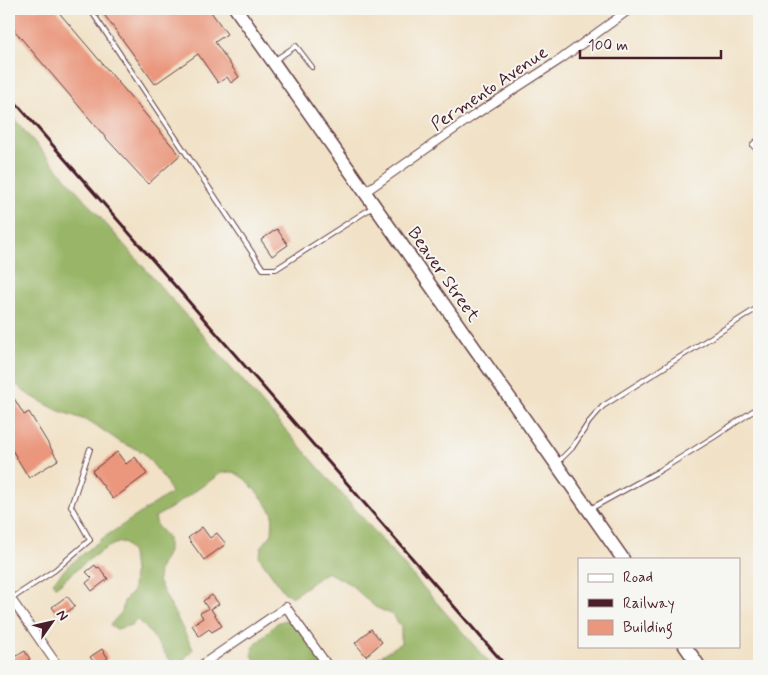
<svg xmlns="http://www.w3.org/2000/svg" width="768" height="675" font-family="Mynerve,sans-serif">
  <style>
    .forest { fill: #99b668; stroke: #726a4a }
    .building { fill: #ea977d }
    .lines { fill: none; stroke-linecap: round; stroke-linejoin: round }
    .service-casing { stroke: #633c42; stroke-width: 6 }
    .minor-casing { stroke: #633c42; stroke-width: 10 }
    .primary-casing { stroke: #633c42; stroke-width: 15 }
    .service { stroke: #fff; stroke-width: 4 }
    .minor { stroke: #fff; stroke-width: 8 }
    .primary { stroke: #fff; stroke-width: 12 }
    .rail { stroke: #4a1f2b; stroke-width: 3 }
    .labels { text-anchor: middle; stroke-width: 4; stroke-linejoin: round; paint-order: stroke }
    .street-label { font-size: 18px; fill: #4a1f2b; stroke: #f6f6f2 }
  </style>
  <rect width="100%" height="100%" fill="#f6f6f2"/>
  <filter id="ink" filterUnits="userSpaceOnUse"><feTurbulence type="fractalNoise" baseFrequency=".02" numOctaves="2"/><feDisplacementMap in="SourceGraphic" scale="10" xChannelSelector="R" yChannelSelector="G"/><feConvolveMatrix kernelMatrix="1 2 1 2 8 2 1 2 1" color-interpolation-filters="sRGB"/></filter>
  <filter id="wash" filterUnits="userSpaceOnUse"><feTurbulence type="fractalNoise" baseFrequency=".0096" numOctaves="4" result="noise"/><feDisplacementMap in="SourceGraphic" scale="20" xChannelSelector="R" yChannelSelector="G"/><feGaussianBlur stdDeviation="1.12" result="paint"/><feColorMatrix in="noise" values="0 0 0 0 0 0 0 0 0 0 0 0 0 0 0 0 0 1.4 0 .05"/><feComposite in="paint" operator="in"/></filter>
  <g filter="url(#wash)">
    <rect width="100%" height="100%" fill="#f1e2c7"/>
    <!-- forest -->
    <g class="forest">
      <path d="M9,113L492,666H365L401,643V627L393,615L375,607L350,584L327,572L292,597L284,592L259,557L262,546L272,534L273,514L263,499L245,479L234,472L221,473L171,508L155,517L157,526L168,538V552L159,569L158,581L193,649L178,666L171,662L152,635L138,619L131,625L117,629L110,625L122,612L124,601L133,591L134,571L132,553L124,542C104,543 72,574 56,587L53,582L67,567L103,538L171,493L166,481L143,452L120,442L91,422L57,410L29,395L9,379Z"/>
      <path d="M291,618L323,666H258L252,655L254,646L277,623Z"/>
    </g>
    <g id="blocks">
      <!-- building -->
      <g class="building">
        <path d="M9,9H56L180,155L148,184L106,138L9,24Z"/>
        <path d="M100,9H209L227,34L215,42L239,77L231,83L227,77L218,83L198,54L155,84Z"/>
        <path d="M277,229L288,245L272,256L261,240Z"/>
        <path d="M9,390L24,415L29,412L58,460L29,478L9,445Z"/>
        <path d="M117,452L126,464L135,457L147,474L113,499L92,471Z"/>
        <path d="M202,527L210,538L217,533L226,544L204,560L188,538Z"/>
        <path d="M95,565L97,568L99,567L108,579L92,591L86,583L92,578L86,572Z"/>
        <path d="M212,595L219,604L211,609L222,626L212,632L209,629L199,636L192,625L203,618L200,613L208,609L203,601Z"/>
        <path d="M67,596L75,606L60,618L52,607Z"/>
        <path d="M371,629L382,642L366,656L355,643Z"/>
        <path d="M102,649L108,658L97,666L90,657Z"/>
        <path d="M25,651L30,659L20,666H9V660Z"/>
      </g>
    </g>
  </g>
  <g filter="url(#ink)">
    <use href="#blocks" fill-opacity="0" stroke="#633c42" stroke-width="1"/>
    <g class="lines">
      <defs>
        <g id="service">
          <path d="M90,9L263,269H276L373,207"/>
          <path d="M275,60L296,46L312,67"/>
          <path d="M558,462L572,448L589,422L603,406L759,307"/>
          <path d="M590,509L659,471L714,437L759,407"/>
          <path d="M11,599L55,570L90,540L71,506L90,449"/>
        </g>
        <g id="minor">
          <path d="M755,145L759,142"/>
          <path d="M365,192L473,116L561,59L630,9"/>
          <path d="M9,596L58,666"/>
          <path d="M200,666L286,607L328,666"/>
        </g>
        <g id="primary">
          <path d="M236,9L623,559"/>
          <path d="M685,646L699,666"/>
        </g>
      </defs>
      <!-- service casing -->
      <use href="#service" class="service-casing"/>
      <!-- minor casing -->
      <use href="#minor" class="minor-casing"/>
      <!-- primary casing -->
      <use href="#primary" class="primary-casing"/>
      <!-- service -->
      <use href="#service" class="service"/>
      <!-- minor -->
      <use href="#minor" class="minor"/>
      <!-- primary -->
      <use href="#primary" class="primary"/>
      <!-- rail -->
      <path class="rail" d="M9,95L506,666"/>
    </g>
  </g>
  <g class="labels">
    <!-- street labels -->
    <g class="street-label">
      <text transform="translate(489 88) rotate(-34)" y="6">Permento Avenue</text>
      <text transform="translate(444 274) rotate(55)" y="6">Beaver Street</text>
    </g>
  </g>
  <!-- margin -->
  <rect width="768" height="675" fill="none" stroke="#f6f6f2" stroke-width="30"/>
  <!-- legend -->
  <rect x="578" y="558" width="162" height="90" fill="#f6f6f2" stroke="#b1a0a2"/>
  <rect x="588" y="574" width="25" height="8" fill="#ffffff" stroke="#b1a0a2"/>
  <text x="623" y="582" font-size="15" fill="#4a1f2b">Road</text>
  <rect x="588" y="599" width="25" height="8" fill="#4a1f2b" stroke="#b1a0a2"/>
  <text x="623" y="608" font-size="15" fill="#4a1f2b">Railway</text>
  <rect x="588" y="620" width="25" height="15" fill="#ea977d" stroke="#b1a0a2"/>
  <text x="623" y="632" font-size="15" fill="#4a1f2b">Building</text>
  <!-- north arrow -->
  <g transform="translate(52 622) rotate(56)" stroke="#f6f6f2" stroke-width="4" paint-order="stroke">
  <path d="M0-4L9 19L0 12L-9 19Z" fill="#4a1f2b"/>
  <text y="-8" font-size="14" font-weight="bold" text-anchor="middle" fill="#4a1f2b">N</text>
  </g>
  <!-- scale -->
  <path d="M580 50v8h141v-8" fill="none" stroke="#4a1f2b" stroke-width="2.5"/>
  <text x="588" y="50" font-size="15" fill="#4a1f2b" stroke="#f6f6f2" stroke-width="4" paint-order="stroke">100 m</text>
</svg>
